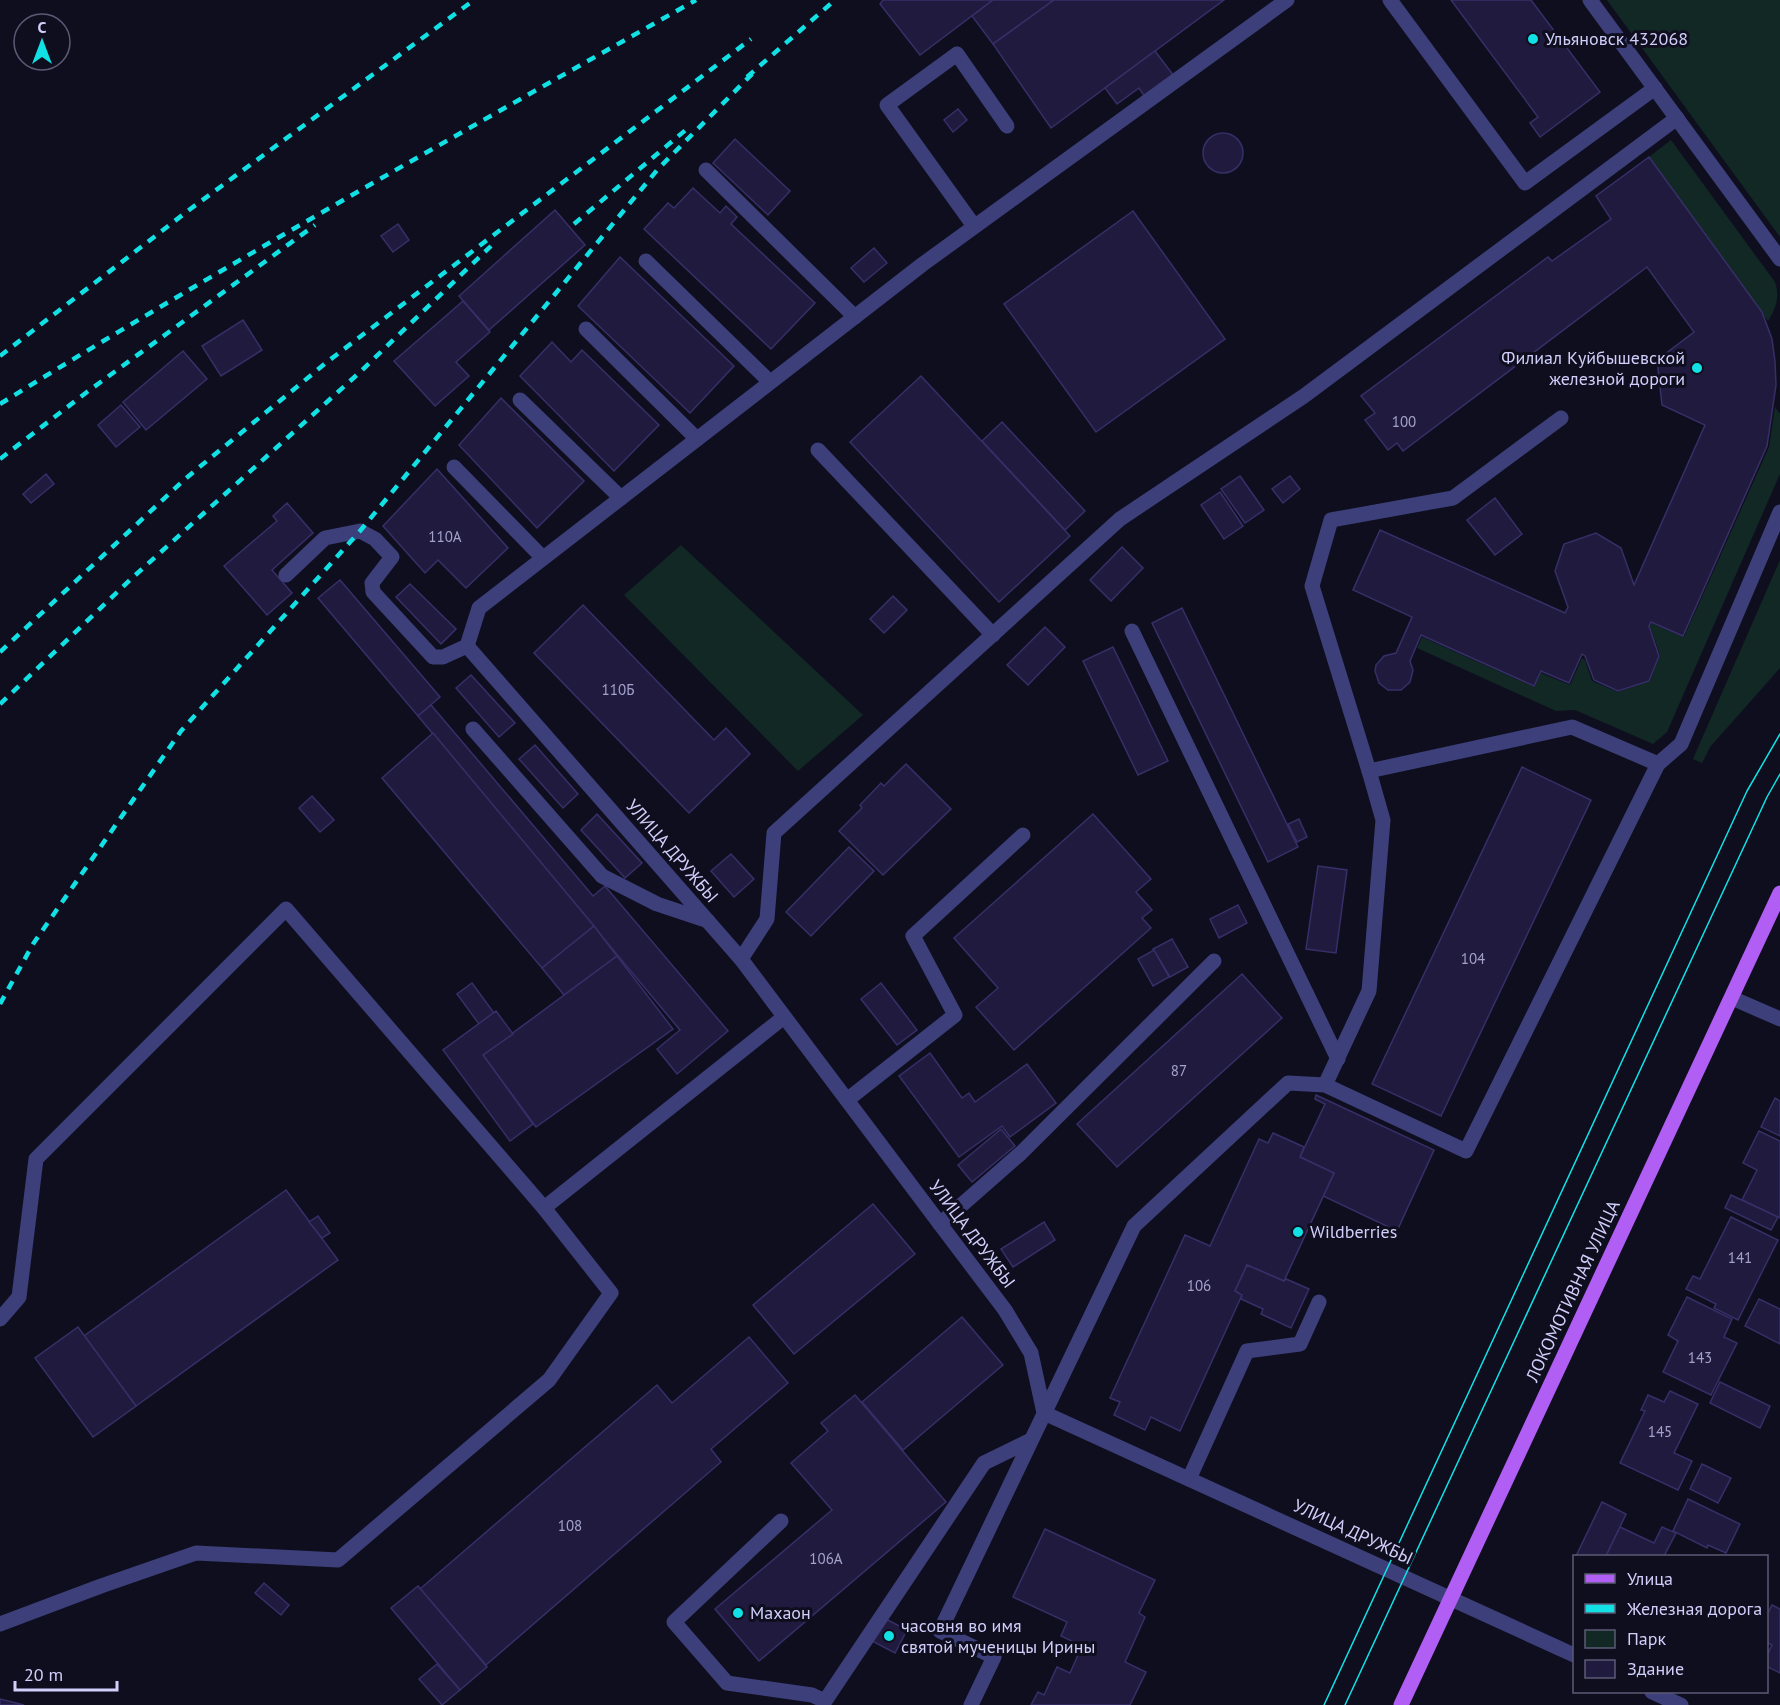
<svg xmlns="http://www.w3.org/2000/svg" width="1780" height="1705" font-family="'PT Sans',sans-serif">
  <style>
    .green { fill: #112825 }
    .building { fill: #201b3e; stroke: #362f68; stroke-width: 1.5 }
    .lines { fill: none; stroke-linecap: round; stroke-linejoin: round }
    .lane { stroke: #3c3f7a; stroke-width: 15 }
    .street { stroke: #3c3f7a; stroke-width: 15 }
    .primary { stroke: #b05ef3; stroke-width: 15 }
    .tram { stroke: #11e1e5; stroke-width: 1.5 }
    .rail { stroke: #11e1e5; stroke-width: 4.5; stroke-dasharray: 9 8; stroke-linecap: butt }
    .poi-dot { fill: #11e1e5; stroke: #0f0e1e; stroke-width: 2 }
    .labels { text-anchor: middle; stroke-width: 6; stroke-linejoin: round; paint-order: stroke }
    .number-label { font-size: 15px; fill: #a4a2cc }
    .poi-label { font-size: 18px; fill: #d0cffb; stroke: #0f0e1e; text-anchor: start }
    .street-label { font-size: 18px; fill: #d0cffb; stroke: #0f0e1e }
  </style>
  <rect width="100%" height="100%" fill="#0f0e1e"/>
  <!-- green -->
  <g class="green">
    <path d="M1607,0H1780V237Z"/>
    <path d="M1671,140L1775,282C1780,297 1776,308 1768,321L1649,157Z"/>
    <path d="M1775,407L1780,414V474L1667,732L1653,744L1575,710L1556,711L1417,648L1422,637L1534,687L1541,673L1570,685L1582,658L1585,660L1592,681L1618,692L1650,681L1660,655L1650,626L1651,623L1684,637L1769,447Z"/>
    <path d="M681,545L863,715L798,771L624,595Z"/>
    <path d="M1780,560V668L1710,747L1702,763L1693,759Z"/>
  </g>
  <!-- building -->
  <g class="building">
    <path d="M883,0H993L920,55L880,4Z"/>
    <path d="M993,0H1054L993,44L972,16Z"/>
    <path d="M1054,0H1224L1051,128L993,44Z"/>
    <path d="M1451,0H1531L1600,92L1540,137L1530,123L1538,117Z"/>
    <path d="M1155,51L1174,76L1145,97L1139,88L1117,104L1105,88Z"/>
    <path d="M958,109L967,120L953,132L944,120Z"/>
    <circle cx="1223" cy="153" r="20"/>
    <path d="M735,139L790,191L768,215L713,163Z"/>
    <path d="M1649,157L1762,312L1772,339L1775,361L1776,385L1767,446L1683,636L1651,622L1649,626L1659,656L1649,681L1618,691L1594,680L1585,656L1582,654L1569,683L1541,671L1534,686L1421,635L1410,661L1413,670L1410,682L1401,690H1388L1379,683L1375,671L1376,665L1384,656L1396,653L1412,617L1353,590L1380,530L1565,613L1568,607L1555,571L1564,544L1596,533L1621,548L1634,585L1705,425L1662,405L1657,360L1694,332L1647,267L1403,451L1397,443L1388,450L1365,420L1375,413L1361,396L1548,257L1552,261L1611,219L1596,196Z"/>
    <path d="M693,188L720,213L726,206L737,217L731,224L815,303L771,349L644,229L668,203L674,208Z"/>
    <path d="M555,210L585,245L489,330L459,296Z"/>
    <path d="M1133,211L1225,339L1096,432L1004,304Z"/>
    <path d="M398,224L409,240L393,252L381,236Z"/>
    <path d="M874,248L887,263L864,282L851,268Z"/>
    <path d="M620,257L734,366L690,413L578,306Z"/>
    <path d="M463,301L490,332L456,362L469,376L435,406L394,361Z"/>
    <path d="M243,320L262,350L221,376L202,346Z"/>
    <path d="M552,342L571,362L582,350L659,425L614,471L520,376Z"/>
    <path d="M183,351L207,379L146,430L123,402Z"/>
    <path d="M921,376L1070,536L999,602L850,442Z"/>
    <path d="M501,398L584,481L537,528L459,445Z"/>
    <path d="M121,405L140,427L116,447L98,425Z"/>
    <path d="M1002,422L1085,511L1065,530L982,441Z"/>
    <path d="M437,469L508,548L466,588L438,560L425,573L383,526Z"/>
    <path d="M46,474L54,484L31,503L23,494Z"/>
    <path d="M1240,476L1264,510L1245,523L1221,489Z"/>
    <path d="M1290,476L1300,489L1283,503L1272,489Z"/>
    <path d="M1220,492L1243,526L1224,539L1201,505Z"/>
    <path d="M1495,498L1522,534L1495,555L1467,520Z"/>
    <path d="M287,503L313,533L272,570L292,593L267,615L224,566L277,521L273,516Z"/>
    <path d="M1122,547L1143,568L1111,601L1090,580Z"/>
    <path d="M340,580L440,697L418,716L318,598Z"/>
    <path d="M410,584L456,629L441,644L396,597Z"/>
    <path d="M893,596L907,610L884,633L870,619Z"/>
    <path d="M583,605L714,740L726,728L750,754L689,813L534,653Z"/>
    <path d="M1182,608L1298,847L1268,862L1152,623Z"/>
    <path d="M1045,627L1065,647L1028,685L1007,665Z"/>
    <path d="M1113,647L1168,761L1138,775L1083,661Z"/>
    <path d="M471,675L515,723L499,737L456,688Z"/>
    <path d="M431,705L593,896L605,886L728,1031L677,1074L657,1049L680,1030L418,716Z"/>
    <path d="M433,733L594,926L542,968L382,778Z"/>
    <path d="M535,745L578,794L563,808L519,759Z"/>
    <path d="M906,764L951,809L883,875L839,831L862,808L860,805L881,783L884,786Z"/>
    <path d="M1522,767L1591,800L1441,1116L1372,1084Z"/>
    <path d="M312,796L334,820L320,832L299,808Z"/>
    <path d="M597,814L642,863L625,878L581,830Z"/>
    <path d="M1093,814L1151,879L1136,892L1152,910L1142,918L1151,928L1014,1050L976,1007L998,988L954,938Z"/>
    <path d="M1299,819L1307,837L1297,842L1288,824Z"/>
    <path d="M849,847L874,871L811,936L786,912Z"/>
    <path d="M731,854L754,879L734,897L711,871Z"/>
    <path d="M1318,866L1347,870L1336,953L1306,949Z"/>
    <path d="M1238,905L1247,923L1219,938L1210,919Z"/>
    <path d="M594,926L617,956L564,995L542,968Z"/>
    <path d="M1172,939L1188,967L1170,977L1153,949Z"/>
    <path d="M1154,950L1169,977L1153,986L1138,959Z"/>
    <path d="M617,956L673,1029L536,1127L483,1055Z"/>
    <path d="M1242,974L1282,1018L1117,1167L1077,1124Z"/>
    <path d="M472,983L494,1013L479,1024L457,994Z"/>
    <path d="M881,983L917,1030L897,1045L861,999Z"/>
    <path d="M496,1011L513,1034L483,1055L533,1124L510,1141L443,1050Z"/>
    <path d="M930,1053L962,1098L969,1093L975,1102L1027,1064L1056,1103L1010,1137L1002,1126L959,1157L899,1076Z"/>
    <path d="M1316,1095L1434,1150L1397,1231L1323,1196L1334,1173L1300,1157L1325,1104L1315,1099Z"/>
    <path d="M1775,1098L1780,1101V1136L1761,1127Z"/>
    <path d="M1001,1129L1015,1146L972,1182L958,1165Z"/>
    <path d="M1759,1131L1780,1141V1218L1742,1200L1757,1170L1743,1163Z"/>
    <path d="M1273,1133L1304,1147L1300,1157L1334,1173L1284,1281L1247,1265L1235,1291L1242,1295L1180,1431L1151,1417L1145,1430L1114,1415L1120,1402L1110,1398L1185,1235L1210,1246L1259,1139L1268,1143Z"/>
    <path d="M286,1190L338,1260L136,1406L84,1336Z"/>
    <path d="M1731,1195L1778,1217L1771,1230L1725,1208Z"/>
    <path d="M873,1204L915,1254L794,1354L753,1305Z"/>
    <path d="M318,1216L330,1233L322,1238L309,1222Z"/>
    <path d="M1731,1217L1778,1240L1738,1320L1714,1308L1716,1304L1686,1289L1693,1276L1700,1279Z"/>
    <path d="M1044,1222L1055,1240L1013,1267L1001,1249Z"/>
    <path d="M1247,1265L1284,1281L1286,1279L1309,1289L1291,1328L1261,1314L1263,1309L1241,1299L1242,1295L1235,1291Z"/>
    <path d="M1687,1297L1732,1319L1724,1337L1737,1343L1711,1395L1663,1372L1678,1341L1668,1335Z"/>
    <path d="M1759,1299L1780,1309V1344L1745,1326Z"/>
    <path d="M962,1317L1003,1365L903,1450L862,1402Z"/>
    <path d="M78,1327L136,1406L93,1437L35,1358Z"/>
    <path d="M749,1337L788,1383L711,1449L721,1462L486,1665L420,1589L657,1385L672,1403Z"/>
    <path d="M1720,1382L1770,1406L1760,1428L1710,1403Z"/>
    <path d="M1670,1391L1698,1404L1674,1453L1692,1461L1678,1490L1620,1463L1645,1411L1641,1410L1648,1395L1664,1402Z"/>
    <path d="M855,1395L946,1502L759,1661L715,1609L832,1510L791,1463L828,1431L821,1423Z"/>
    <path d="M1702,1464L1731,1478L1718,1503L1690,1489Z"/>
    <path d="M1688,1499L1740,1524L1726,1553L1708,1545L1707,1548L1673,1531Z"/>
    <path d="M1602,1502L1626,1514L1620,1527L1606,1556H1576Z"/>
    <path d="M1620,1527L1654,1543L1662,1527L1676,1533L1664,1556H1606Z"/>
    <path d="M1045,1529L1155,1580L1139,1613L1145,1617L1125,1662L1146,1672L1130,1705H1031L1038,1692L1044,1695L1057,1667L1070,1673L1082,1646L1061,1636L1067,1622L1013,1597Z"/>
    <path d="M264,1583L289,1605L281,1615L255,1593Z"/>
    <path d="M418,1586L487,1667L460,1690L391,1608Z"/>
    <path d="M1772,1605L1780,1609V1673L1766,1666V1657L1772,1645L1766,1642V1617Z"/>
    <path d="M884,1618L907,1630L895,1653L872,1641Z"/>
    <path d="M437,1664L460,1690L442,1705L419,1679Z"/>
    <path d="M0,1699L24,1705H0Z"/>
  </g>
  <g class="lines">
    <!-- lane -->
    <g class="lane">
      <path d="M1390,0L1525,183L1655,88"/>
      <path d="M1590,0L1780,259"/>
      <path d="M706,170L855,317"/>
      <path d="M974,226L887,105L957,54L1007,126"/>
      <path d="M646,261L770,382"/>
      <path d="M586,329L697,439"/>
      <path d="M520,400L621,498"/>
      <path d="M1561,418L1453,498L1331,520L1312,586L1369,771L1572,727L1658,764"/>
      <path d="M818,450L993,635"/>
      <path d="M454,467L543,558"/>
      <path d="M286,575L325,538L360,531L375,539L392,557L372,583L373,592L433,657H443L467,646L479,608L923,264L1287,0"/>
      <path d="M1132,631L1338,1059"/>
      <path d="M473,729L602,876L657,904L708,921"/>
      <path d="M741,959L767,919L774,833L1120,519L1304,396L1677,118"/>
      <path d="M1325,1085L1369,991L1383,820L1369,771"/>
      <path d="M847,1100L955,1015L913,936L1023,835"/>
      <path d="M940,1224L1021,1153L1214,961"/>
      <path d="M0,1319L19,1297L36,1159L286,909L544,1208L784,1017"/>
      <path d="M1189,1479L1247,1351L1300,1344L1319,1302"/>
      <path d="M781,1521L674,1622L727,1683L812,1695L825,1701L984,1463L1031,1440"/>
      <path d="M0,1624L101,1586L196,1553L338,1560L549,1380L611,1293L544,1208"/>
      <path d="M971,1705L994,1657L940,1631L1134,1226L1288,1083L1325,1085L1466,1151L1658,764L1681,744L1780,512"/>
    </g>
    <!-- street -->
    <g class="street">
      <path d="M467,646L741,959L940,1224L1005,1310L1031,1353L1044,1413L1574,1655"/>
      <path d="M1732,998L1780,1019"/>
      <path d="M1652,1692L1681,1705"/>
    </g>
    <!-- primary -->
    <path class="primary" d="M1401,1705L1780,893"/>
    <!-- tram -->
    <g class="tram">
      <path d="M1324,1705L1747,791L1780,734"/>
      <path d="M1345,1705L1767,797L1780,774"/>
    </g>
    <!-- rail -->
    <g class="rail">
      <path d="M747,77L835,0"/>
      <path d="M574,224L688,128"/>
      <path d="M0,356L189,210L474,0"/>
      <path d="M0,404C228,263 462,132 696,0"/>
      <path d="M0,459L87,392L315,225"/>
      <path d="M0,652L185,479L327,362L751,39"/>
      <path d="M0,704L131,579L359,373L491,246"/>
      <path d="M0,1004L33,944L181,731L360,531L658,169L754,72"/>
    </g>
  </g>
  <!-- markers -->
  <g class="poi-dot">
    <circle cx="1533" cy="39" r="6"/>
    <circle cx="1697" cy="368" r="6"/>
    <circle cx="1298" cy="1232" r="6"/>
    <circle cx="738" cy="1613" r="6"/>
    <circle cx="889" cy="1636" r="6"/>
  </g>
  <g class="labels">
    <!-- number labels -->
    <g class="number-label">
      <text x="1404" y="427">100</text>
      <text x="445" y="542">110А</text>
      <text x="618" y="695">110Б</text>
      <text x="1473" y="964">104</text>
      <text x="1179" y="1076">87</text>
      <text x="1740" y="1263">141</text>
      <text x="1199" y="1291">106</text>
      <text x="1700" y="1363">143</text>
      <text x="1660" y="1437">145</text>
      <text x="570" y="1531">108</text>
      <text x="826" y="1564">106А</text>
    </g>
    <!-- poi labels -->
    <g class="poi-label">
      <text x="1545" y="45">Ульяновск 432068</text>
      <text x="1685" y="364" text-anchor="end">Филиал Куйбышевской<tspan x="1685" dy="21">железной дороги</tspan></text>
      <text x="1310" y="1238">Wildberries</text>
      <text x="750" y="1619">Махаон</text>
      <text x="901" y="1632">часовня во имя<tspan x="901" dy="21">святой мученицы Ирины</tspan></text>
    </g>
    <!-- street labels -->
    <g class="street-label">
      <text transform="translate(672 851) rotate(49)" y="6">УЛИЦА ДРУЖБЫ</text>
      <text transform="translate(972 1234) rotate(53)" y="6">УЛИЦА ДРУЖБЫ</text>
      <text transform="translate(1573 1291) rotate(-65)" y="6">ЛОКОМОТИВНАЯ УЛИЦА</text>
      <text transform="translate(1353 1532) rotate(25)" y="6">УЛИЦА ДРУЖБЫ</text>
    </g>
  </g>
  <!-- legend -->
  <rect x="1573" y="1555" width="195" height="138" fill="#0f0e1e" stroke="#5c5b76" stroke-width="1.5"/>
  <rect x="1585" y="1574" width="30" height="9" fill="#b05ef3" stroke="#5c5b76" stroke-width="1.5"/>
  <text x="1627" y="1585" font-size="18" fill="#d0cffb">Улица</text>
  <rect x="1585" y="1604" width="30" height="9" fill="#11e1e5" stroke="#5c5b76" stroke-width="1.5"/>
  <text x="1627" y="1615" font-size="18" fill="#d0cffb">Железная дорога</text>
  <rect x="1585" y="1630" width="30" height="18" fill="#112825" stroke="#5c5b76" stroke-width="1.5"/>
  <text x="1627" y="1645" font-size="18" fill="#d0cffb">Парк</text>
  <rect x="1585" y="1660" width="30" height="18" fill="#201b3e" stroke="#5c5b76" stroke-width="1.5"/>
  <text x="1627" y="1675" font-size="18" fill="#d0cffb">Здание</text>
  <!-- north arrow -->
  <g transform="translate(42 42)"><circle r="28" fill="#0f0e1e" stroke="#5c5b76" stroke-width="1.5"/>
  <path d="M0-4.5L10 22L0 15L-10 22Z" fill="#11e1e5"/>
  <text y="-9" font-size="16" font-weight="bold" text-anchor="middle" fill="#d0cffb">С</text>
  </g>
  <!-- scale -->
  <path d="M15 1681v9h102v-9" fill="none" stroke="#d0cffb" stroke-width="3"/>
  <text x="24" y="1681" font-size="18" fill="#d0cffb" stroke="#0f0e1e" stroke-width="4.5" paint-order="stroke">20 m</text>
</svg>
